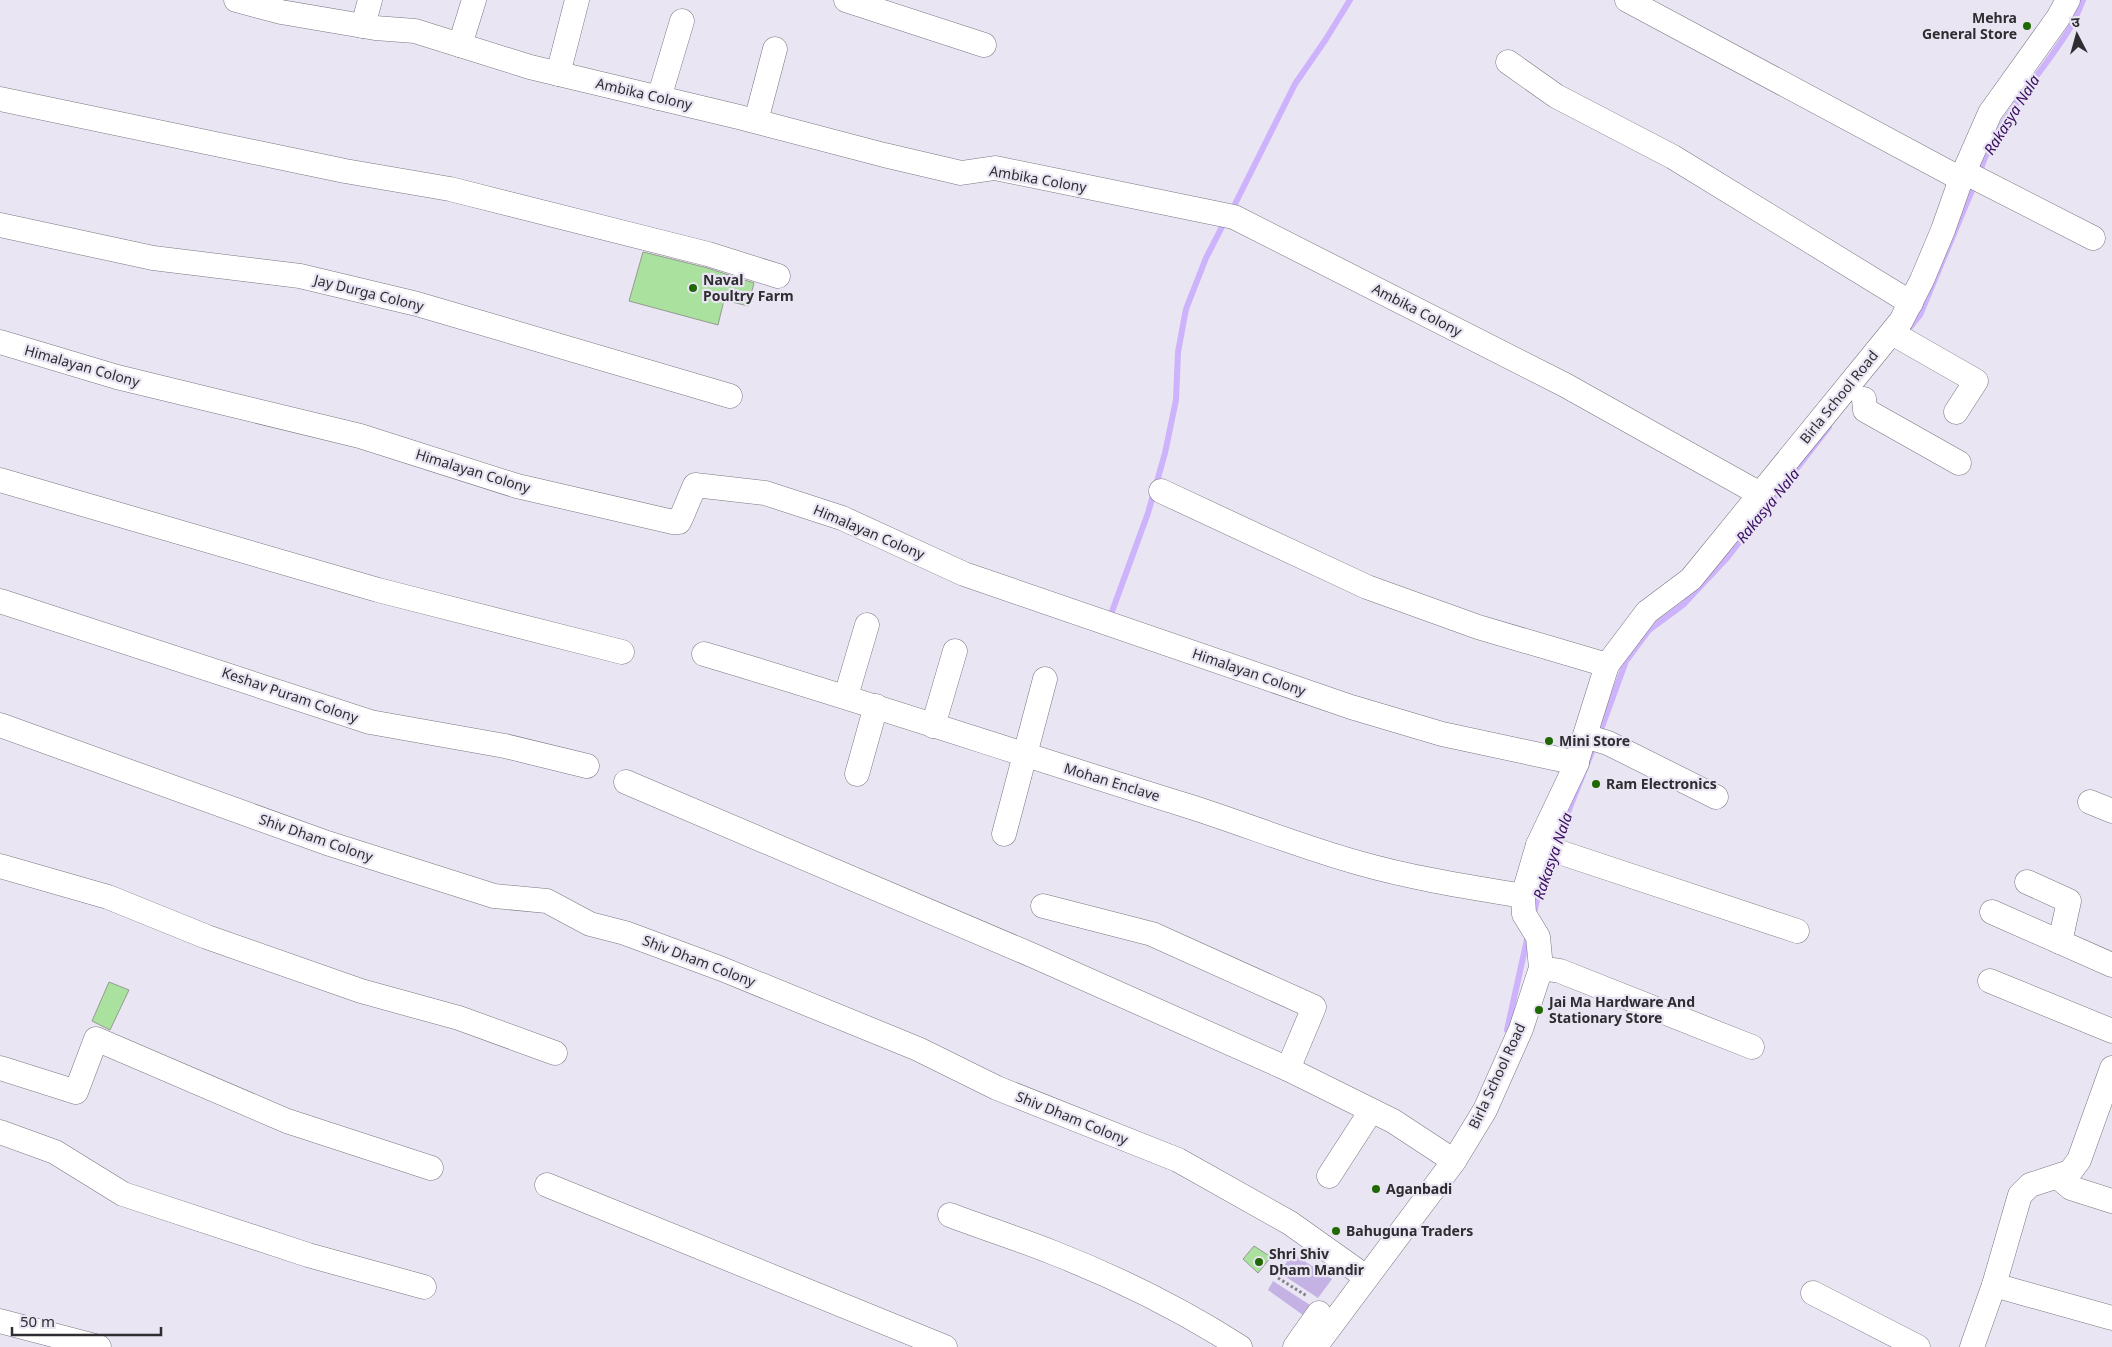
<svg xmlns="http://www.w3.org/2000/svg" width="2112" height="1347" font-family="'Noto Sans','Noto Sans Devanagari',sans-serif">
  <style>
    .green { fill: #c4b2e5 }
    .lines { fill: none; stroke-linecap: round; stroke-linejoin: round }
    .stream { stroke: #cdb2fc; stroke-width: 6 }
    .building { fill: #aae19e; stroke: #939b91 }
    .minor-casing { stroke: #797681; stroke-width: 25 }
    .path { stroke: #85828b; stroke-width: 3; stroke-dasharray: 2.5 2.5; stroke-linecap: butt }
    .minor { stroke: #fff; stroke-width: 24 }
    .poi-dot { fill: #1f6803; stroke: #eae5f2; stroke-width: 2 }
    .labels { text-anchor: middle; stroke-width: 4.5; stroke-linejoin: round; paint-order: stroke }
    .poi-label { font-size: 14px; font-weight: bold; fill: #2f2d32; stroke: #eae5f2; text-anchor: start }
    .street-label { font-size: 14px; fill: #2f2d32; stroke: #eae5f2 }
    .water-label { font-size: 15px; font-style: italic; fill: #380c62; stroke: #eae5f2 }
  </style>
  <rect width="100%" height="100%" fill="#eae5f2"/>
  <!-- green -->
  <g class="green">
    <path d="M1292,1253L1332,1279L1318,1298L1280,1273Z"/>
    <path d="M1273,1281L1310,1305L1303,1315L1268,1290Z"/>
  </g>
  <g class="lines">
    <!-- stream -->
    <g class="stream">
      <path d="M1979,174C1996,119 2041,76 2070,28C2076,19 2079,9 2083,0"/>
      <path d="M1232,210L1295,84L1326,39L1350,0"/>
      <path d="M1908,330L1920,315L1975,183"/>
      <path d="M1110,617L1148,513L1165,453L1176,400L1178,352L1186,309L1206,258L1225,221"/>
      <path d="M1599,735L1626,661L1649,630L1684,604L1727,558L1829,427"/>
      <path d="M1534,913L1542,878L1595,744"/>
      <path d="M1507,1030L1528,935"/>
    </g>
  </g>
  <!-- building -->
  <g class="building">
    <path d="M643,252L704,267L754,283L748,306L724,300L718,325L629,301Z"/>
    <path d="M109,982L129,990L110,1030L92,1021Z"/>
    <path d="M1254,1246L1271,1257L1258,1273L1243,1259Z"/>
  </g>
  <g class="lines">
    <defs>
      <g id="minor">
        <path d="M236,0L281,12L375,28L415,31L530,67L739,117L884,155L961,173L995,168L1234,217L1565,385L1760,494"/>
        <path d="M846,0L984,45"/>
        <path d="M1627,0L1961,179"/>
        <path d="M363,26L370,0"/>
        <path d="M460,45L474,0"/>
        <path d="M1508,62L1556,96L1673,157L1911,303"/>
        <path d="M558,74L577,0"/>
        <path d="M659,98L682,21"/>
        <path d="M0,99L345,171L450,189L708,254L778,276"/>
        <path d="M756,121L775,49"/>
        <path d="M1964,172L2093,238"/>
        <path d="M0,225L153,258L300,276L417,304L730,396"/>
        <path d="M1892,333L1976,381L1956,412"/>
        <path d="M0,342L117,377L360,436L517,486L673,522H679L681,518L695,485L765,493L842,518L964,574L1351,707L1442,734L1577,763"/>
        <path d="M1864,399L1865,410L1959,463"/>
        <path d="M0,480L378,590L622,652"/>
        <path d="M1161,491L1367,587L1478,627L1607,665"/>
        <path d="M0,601L370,722L505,746L587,766"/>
        <path d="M704,654C866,702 1026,756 1188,806C1245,824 1301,847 1359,863C1411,878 1469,887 1523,896"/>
        <path d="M846,696L867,625"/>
        <path d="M0,725L327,843L494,896L547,901L590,924L625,933L722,969L918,1049L997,1088L1178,1160L1290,1223L1366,1277"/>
        <path d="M933,726L955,651"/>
        <path d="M1585,736L1608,743L1716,797"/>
        <path d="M857,774L876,706"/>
        <path d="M626,782L1034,956L1288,1069L1393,1121L1454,1161"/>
        <path d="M2090,802L2112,811"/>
        <path d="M1004,834L1045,679"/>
        <path d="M1538,845L1797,931"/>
        <path d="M0,866L108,897L207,937L361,991L459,1018L555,1053"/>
        <path d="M2027,882L2069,901L2060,942"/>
        <path d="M1043,906L1152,934L1314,1007L1288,1069"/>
        <path d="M1992,912L2112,965"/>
        <path d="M1541,968L1560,971L1752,1047"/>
        <path d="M1990,981L2112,1031"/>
        <path d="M0,1068L76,1092L96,1039L287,1121L431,1168"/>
        <path d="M0,1132L55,1152L123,1194L308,1255L424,1287"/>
        <path d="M1329,1176L1371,1111"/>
        <path d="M2058,1177L2071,1188L2112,1201"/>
        <path d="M547,1185L945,1347"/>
        <path d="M950,1215C984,1228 1019,1239 1054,1253C1118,1278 1182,1310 1240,1347"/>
        <path d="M1994,1285L2112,1318"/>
        <path d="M1813,1293L1918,1347"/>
        <path d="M0,1321L99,1347"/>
        <path d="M1295,1347L1319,1313"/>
        <path d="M1315,1347L1454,1161L1485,1110L1521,1029L1541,968L1538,937L1524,914L1523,896L1538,845L1575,767L1607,665L1647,612L1691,579L1901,321L1922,280L1943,230L1961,179L1990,113L2058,18L2068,0"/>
        <path d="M1972,1347L1994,1285L2020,1195L2030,1185L2070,1172L2079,1160L2112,1068"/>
      </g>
    </defs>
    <!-- minor casing -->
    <use href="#minor" class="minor-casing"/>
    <!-- path -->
    <path class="path" d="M1278,1278L1307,1296"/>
    <!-- minor -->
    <use href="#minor" class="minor"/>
  </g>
  <!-- markers -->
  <g class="poi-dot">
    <circle cx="2027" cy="26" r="5"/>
    <circle cx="693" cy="288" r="5"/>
    <circle cx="1549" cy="741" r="5"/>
    <circle cx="1596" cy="784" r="5"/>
    <circle cx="1539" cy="1010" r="5"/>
    <circle cx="1376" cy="1189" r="5"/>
    <circle cx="1336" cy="1231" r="5"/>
    <circle cx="1259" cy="1262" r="5"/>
  </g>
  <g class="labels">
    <!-- poi labels -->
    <g class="poi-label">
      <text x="2017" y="23" text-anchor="end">Mehra<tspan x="2017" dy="16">General Store</tspan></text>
      <text x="703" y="285">Naval<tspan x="703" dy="16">Poultry Farm</tspan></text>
      <text x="1559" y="746">Mini Store</text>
      <text x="1606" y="789">Ram Electronics</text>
      <text x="1549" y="1007">Jai Ma Hardware And<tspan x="1549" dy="16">Stationary Store</tspan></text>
      <text x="1386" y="1194">Aganbadi</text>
      <text x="1346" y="1236">Bahuguna Traders</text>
      <text x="1269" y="1259">Shri Shiv<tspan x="1269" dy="16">Dham Mandir</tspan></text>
    </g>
    <!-- street labels -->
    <g class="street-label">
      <text transform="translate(644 94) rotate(13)" y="5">Ambika Colony</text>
      <text transform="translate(1038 179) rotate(10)" y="5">Ambika Colony</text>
      <text transform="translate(369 293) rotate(14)" y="5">Jay Durga Colony</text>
      <text transform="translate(1417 310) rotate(27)" y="5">Ambika Colony</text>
      <text transform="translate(82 366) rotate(16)" y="5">Himalayan Colony</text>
      <text transform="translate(1839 397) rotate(-51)" y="5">Birla School Road</text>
      <text transform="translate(473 471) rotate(17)" y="5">Himalayan Colony</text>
      <text transform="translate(869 532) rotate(23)" y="5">Himalayan Colony</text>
      <text transform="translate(1249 672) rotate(19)" y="5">Himalayan Colony</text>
      <text transform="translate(290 695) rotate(19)" y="5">Keshav Puram Colony</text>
      <text transform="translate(1112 782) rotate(17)" y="5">Mohan Enclave</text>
      <text transform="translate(316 838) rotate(19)" y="5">Shiv Dham Colony</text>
      <text transform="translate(699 961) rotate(21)" y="5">Shiv Dham Colony</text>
      <text transform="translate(1497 1076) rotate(-65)" y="5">Birla School Road</text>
      <text transform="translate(1072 1118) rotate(22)" y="5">Shiv Dham Colony</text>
    </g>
    <!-- water labels -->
    <g class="water-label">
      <text transform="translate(2012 115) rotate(-58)" y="5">Rakasya Nala</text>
      <text transform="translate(1768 506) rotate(-51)" y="5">Rakasya Nala</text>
      <text transform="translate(1553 856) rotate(-71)" y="5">Rakasya Nala</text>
    </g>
  </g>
  <!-- north arrow -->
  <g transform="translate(2077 35) rotate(354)" stroke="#eae5f2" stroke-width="4" paint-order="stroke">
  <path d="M0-4L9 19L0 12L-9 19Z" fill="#2f2d32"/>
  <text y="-8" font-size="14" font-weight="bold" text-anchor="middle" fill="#2f2d32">उ</text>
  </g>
  <!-- scale -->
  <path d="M12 1327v8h149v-8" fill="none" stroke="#2f2d32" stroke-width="2.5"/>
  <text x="20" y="1327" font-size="15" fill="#2f2d32" stroke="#eae5f2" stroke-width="4" paint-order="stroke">50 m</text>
</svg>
